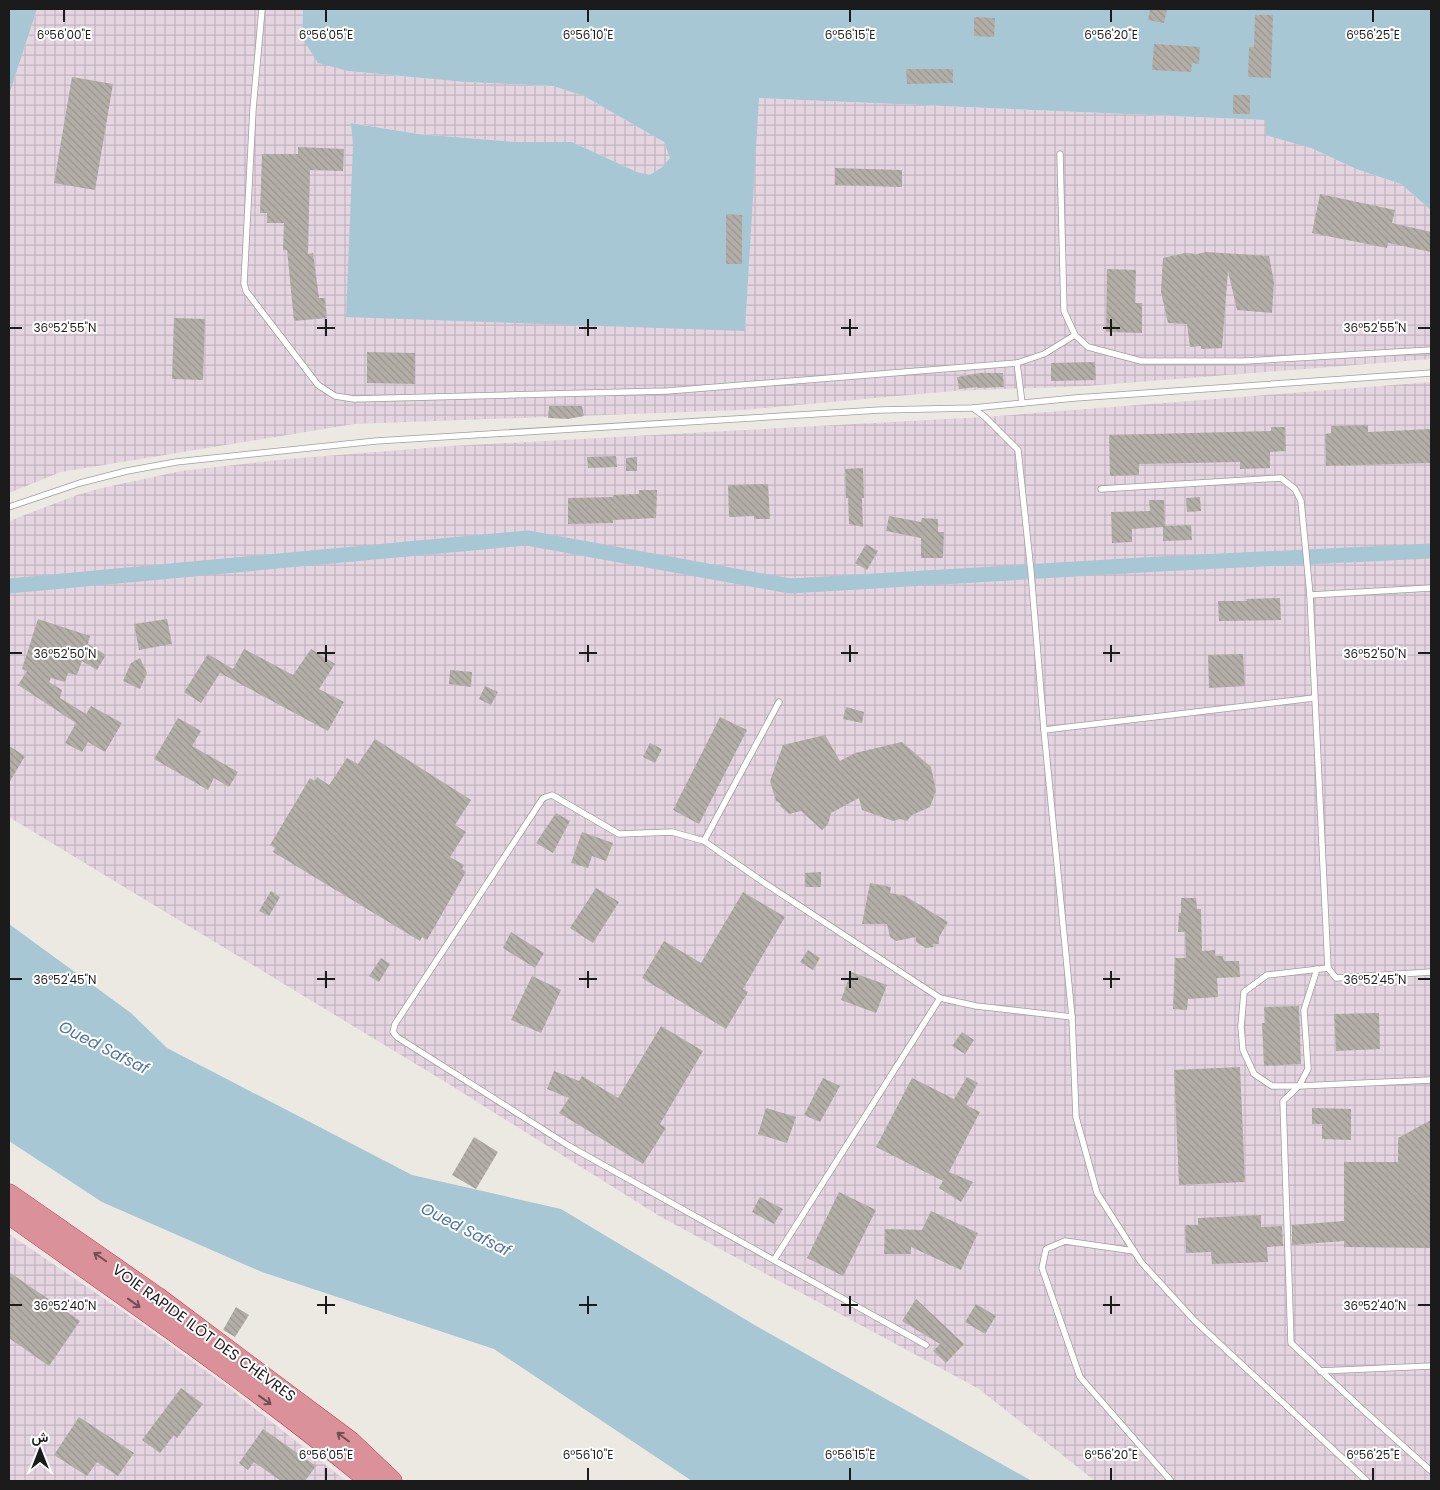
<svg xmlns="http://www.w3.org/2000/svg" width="1440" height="1490" font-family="Poppins,Vazirmatn,sans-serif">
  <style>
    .industrial { fill: url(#industrial-grid) }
    .water { fill: #a7c7d5 }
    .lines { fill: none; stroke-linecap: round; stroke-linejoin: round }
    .canal { stroke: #a7c7d5; stroke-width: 15 }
    .building { fill: url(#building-back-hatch) }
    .lane-casing { stroke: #9f9f9f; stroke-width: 7 }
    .highway-casing { stroke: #c2375c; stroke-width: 21 }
    .lane { stroke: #fff; stroke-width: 5.5 }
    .highway { stroke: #db919a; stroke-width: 20 }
    .oneway { stroke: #715054 }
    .ticks { fill: none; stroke: #1b1b1b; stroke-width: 2 }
    .labels { text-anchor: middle; stroke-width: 4; stroke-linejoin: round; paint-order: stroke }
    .street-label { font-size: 15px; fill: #1b1b1b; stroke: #fff }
    .water-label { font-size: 16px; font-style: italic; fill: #53749f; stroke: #fff }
    .ticks-label { font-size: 12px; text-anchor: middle; fill: #1b1b1b; stroke: #fff; stroke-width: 4; stroke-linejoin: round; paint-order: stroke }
  </style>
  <defs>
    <pattern id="industrial-grid" width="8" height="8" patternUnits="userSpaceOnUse" patternTransform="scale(1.25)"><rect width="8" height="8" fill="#e4d5e0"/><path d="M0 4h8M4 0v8" fill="none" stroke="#c3b6c0"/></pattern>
    <pattern id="building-back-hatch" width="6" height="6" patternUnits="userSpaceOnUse" patternTransform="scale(1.25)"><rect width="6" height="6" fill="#b4aea8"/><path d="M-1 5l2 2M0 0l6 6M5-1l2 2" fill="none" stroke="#9a9590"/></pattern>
  </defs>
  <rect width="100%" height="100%" fill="#ece9e2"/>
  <!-- industrial -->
  <g class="industrial">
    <path d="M37,9H303L302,38L348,71L465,82L553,86L584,96L664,142L670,158L662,167L650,175L637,172L572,142H517L418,134L352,123L353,145L745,331L758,98L1266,120L1311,148L1356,169L1401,184L1431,210V359L1087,386L953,391L742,410L354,424L61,472L9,493V95Z"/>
    <path d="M1431,382V1481H1095L979,1389L661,1217L447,1083L9,817V521L77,495L102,488L181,471L288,459L451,446L985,417Z"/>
    <path d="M9,1234L127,1314L228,1387L346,1481H9Z"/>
  </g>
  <!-- water -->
  <g class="water">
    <path d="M9,9H37L9,95Z"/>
    <path d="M303,9H1431V210L1401,184L1356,169L1311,148L1266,135L1265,120L759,98L745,331L346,317L353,145L351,123L418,134L517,142H572L637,172L650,175L662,167L670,158L664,142L584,96L553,86L465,82L348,71L318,63L302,38Z"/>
    <path d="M9,924L131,1013L167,1048L412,1175L561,1209L758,1327L1032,1481H692L494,1349L262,1272L102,1202L9,1141Z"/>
  </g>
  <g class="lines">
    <!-- canal -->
    <path class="canal" d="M9,586L527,538L790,586L1159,564L1431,551"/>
  </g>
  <!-- building -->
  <g class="building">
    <path d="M1150,9H1167L1164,23L1148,20Z"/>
    <path d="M1255,15H1273L1271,78L1248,77L1249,47H1254Z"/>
    <path d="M974,17L995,18L994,37L974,36Z"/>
    <path d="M1154,44L1200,47L1199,64L1192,63L1191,72L1152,70Z"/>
    <path d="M906,69H953V83L907,84Z"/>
    <path d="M72,77L113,84L95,190L54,183Z"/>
    <rect x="1233" y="95" width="17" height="19"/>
    <path d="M298,147L344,149L343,171L310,170L308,254L313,253L319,298H325L327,318L294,321L287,250H283L284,223H267V213H260L262,154H298Z"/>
    <path d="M835,168L902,170V187L835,185Z"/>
    <path d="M1320,194L1395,210L1392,223L1431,232V252L1388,243L1387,248L1312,233Z"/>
    <path d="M726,214L742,215V264H726Z"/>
    <path d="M1206,252L1269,256L1274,282L1272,313L1237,310L1228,271L1222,348L1201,349V346L1190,347L1187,324L1168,323L1161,292L1163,258L1185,253L1197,254Z"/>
    <path d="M1107,269L1136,270L1135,303H1142V333L1106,332Z"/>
    <path d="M174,318L205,319L203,380L172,379Z"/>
    <path d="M367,352L415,353V384L367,383Z"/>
    <path d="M1095,362L1096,380L1051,381V363Z"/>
    <path d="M980,373H1003L1004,387L977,388V387L959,389L957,377Z"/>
    <path d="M549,406H582L584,416L568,419L548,418Z"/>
    <path d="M1368,425V432L1431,429V463L1326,466L1325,434L1331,433V426Z"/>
    <path d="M1271,427H1285L1286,451L1270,452V468L1240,469V462L1139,464V475L1110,476L1109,435L1271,431Z"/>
    <path d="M616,456L617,467L588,468L587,457Z"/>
    <path d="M637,457V471H626V458Z"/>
    <path d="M863,468L864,498H862L863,527L849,524L848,498H846L845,469Z"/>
    <path d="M768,484L770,519H754V516L729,517L728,485Z"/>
    <path d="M639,490H657L656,518L613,520V523L568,524V498L613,497V495L639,494Z"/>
    <path d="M1200,497L1201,511L1187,512L1186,498Z"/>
    <path d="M1149,500H1164L1165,526L1191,525L1192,540L1163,541V527L1132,529V542L1112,543L1111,512L1150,511Z"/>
    <path d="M889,516L921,522L922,518L938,519V532H944L943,558H921V538L886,531Z"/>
    <path d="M866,544L878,551L867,570L855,563Z"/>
    <path d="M1280,598L1281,620L1219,621L1218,601H1247L1246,599Z"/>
    <path d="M38,619L90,636L88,644L106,655L97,670L82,661L77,675L68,673L65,682L51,678L49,682L62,690L60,698L86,714L91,706L122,723L105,752L88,742L82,752L65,743L76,723L18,685L27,671L22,669Z"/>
    <path d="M167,619L172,644L139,650L134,624Z"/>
    <path d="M244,649L293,675L311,649L335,664L319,689L344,702L328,731L220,673L201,703L184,692L208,654L233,669Z"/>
    <path d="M1243,654L1245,686L1209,688L1208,655Z"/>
    <path d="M140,658L147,673L140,689L123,681L131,663Z"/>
    <path d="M450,670L472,672L471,687L449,684Z"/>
    <path d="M485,686L498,692L491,705L479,699Z"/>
    <path d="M846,707L864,712L862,723L843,719Z"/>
    <path d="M720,717L747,730L699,824L673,810Z"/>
    <path d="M178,718L201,731L192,746L238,772L229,787L214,778L208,790L154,759Z"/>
    <path d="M825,735L840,761L855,753L902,742L931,767L936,791L930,807L912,815L907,821L900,819L893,821L862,810L859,798L831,813L828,824L822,830L801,811L789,814L780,806L781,804L776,801L770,781L783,745Z"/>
    <path d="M375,739L471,800L455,825L466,832L450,857L464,865L462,869L466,872L427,940L422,937L420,941L273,852L275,848L270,845L310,778L315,781L317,777L329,785L347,758L358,764Z"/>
    <path d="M650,743L662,749L655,763L643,757Z"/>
    <path d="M9,746L25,756L9,783Z"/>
    <path d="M556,813L570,821L553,853L536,843Z"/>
    <path d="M582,832L613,843L606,861L592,856L588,868L571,863Z"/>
    <path d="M821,872V887H805V873Z"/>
    <path d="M870,883L891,887L890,893L905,896L948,922L939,937V944H933L934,947L926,948L916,942V937L896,941L890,937L887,924H862Z"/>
    <path d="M596,888L619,902L593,943L570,928Z"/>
    <path d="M271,891L280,897L269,916L259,911Z"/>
    <path d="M743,892L785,917L743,989L748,992L726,1029L642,978L664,941L701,963Z"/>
    <path d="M1181,898H1196L1197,909H1201L1202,951L1215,950V956H1223L1224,961H1239L1240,977L1217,978L1218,997L1188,999L1187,1010L1173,1009L1175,958H1186L1185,932H1178L1179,913H1181Z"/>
    <path d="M511,932L544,953L535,968L503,948Z"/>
    <path d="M808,950L820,958L813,970L800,962Z"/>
    <path d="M381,958L390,964L379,982L369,976Z"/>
    <path d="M851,972L887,985L876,1013L841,1000Z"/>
    <path d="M532,976L561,990L541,1033L511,1020Z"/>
    <path d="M1299,1006L1301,1064L1264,1066L1262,1023H1265L1264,1007Z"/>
    <path d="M1379,1013L1380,1049L1336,1051L1334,1014Z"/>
    <path d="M661,1026L703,1051L660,1124L666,1128L643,1164L559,1113L569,1098L547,1089L554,1071L579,1081L582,1076L618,1098Z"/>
    <path d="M962,1032L974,1040L965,1054L952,1046Z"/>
    <path d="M1240,1067L1245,1182L1179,1185L1174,1070Z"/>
    <path d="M967,1077L978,1083L966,1105L980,1112L949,1172L973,1182L961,1202L939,1188L943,1181L876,1147L912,1078L954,1099Z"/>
    <path d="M823,1078L840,1086L820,1122L804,1115Z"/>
    <path d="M766,1108L796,1117L787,1143L758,1134Z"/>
    <path d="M1312,1108L1351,1109V1140L1322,1139V1124H1312Z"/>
    <path d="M1431,1120V1248L1344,1247V1241L1292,1245V1225L1344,1221V1162H1398V1138Z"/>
    <path d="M474,1137L498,1152L476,1189L452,1175Z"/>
    <path d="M839,1192L876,1210L843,1276L807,1258Z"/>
    <path d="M760,1197L783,1209L774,1224L752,1212Z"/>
    <path d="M931,1211L978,1233L961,1270L911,1247V1254H884L885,1229L922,1230Z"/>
    <path d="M1261,1215V1227L1282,1226L1283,1246L1267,1247L1268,1262L1212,1264L1211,1252L1186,1253L1185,1225H1198V1218Z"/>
    <path d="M9,1272L80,1321L49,1366L9,1338Z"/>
    <path d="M916,1299L964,1344L946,1363L933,1351L940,1344L902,1321Z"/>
    <path d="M976,1304L996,1316L985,1334L965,1322Z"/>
    <path d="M236,1307L249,1315L235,1337L223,1330Z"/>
    <path d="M181,1388L203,1404L177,1438L174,1435L160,1453L142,1440Z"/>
    <path d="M79,1417L134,1453L118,1476L97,1462L87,1476L54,1455Z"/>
    <path d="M263,1429L316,1466L305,1481H281L254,1462L248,1470L239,1463Z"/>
  </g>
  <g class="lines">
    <defs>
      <g id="lane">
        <path d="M262,9L253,109L244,283L246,291L318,385L335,396L354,399L667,391L1017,363L1044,354L1075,335"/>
        <path d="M1060,154L1064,311L1075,335L1088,347L1141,361H1245L1431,350"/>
        <path d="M1017,363L1022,403"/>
        <path d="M973,408L985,417L1018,450L1031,572L1044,730L1072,1017L1076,1117L1097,1193L1141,1262L1194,1320L1367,1481"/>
        <path d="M1101,489L1281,478L1295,489L1301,501L1310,595L1328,968L1336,978L1431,972"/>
        <path d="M9,507L80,483L127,471L176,462L376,441L880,410L973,408L1075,398L1431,373"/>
        <path d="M1310,595L1431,588"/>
        <path d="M1044,730L1314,698"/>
        <path d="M704,841L779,702"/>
        <path d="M1328,968L1267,975L1244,992L1241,1027L1243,1050L1254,1074L1272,1086H1299L1431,1080"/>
        <path d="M1317,969L1304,1010L1308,1069L1299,1086L1283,1101L1291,1343L1362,1409L1431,1471"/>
        <path d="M1134,1251L1065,1241L1046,1249L1042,1268L1080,1377L1171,1481"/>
        <path d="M774,1260L940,998"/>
        <path d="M926,1345L569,1146L397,1037L393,1032L395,1024L543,798L552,795L619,834L672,832L704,841L763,882L940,998L976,1006L1072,1017"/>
        <path d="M1320,1371L1431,1366"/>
      </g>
      <g id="highway">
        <path d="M9,1194L157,1297L351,1442L392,1481"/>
        <path d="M9,1214C131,1301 255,1386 370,1481"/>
      </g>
    </defs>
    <!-- lane casing -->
    <use href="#lane" class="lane-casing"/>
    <!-- highway casing -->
    <use href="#highway" class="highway-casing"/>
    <!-- lane -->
    <use href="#lane" class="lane"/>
    <!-- highway -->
    <use href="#highway" class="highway"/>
  </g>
  <!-- one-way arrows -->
  <defs><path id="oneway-shaft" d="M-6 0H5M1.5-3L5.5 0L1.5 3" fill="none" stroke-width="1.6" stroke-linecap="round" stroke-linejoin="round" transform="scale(1.25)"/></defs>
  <g class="oneway">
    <use href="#oneway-shaft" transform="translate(100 1257) rotate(-145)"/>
    <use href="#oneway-shaft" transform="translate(134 1303) rotate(36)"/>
    <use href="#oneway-shaft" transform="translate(265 1400) rotate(36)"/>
    <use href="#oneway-shaft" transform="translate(343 1437) rotate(-143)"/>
  </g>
  <!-- ticks -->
  <path class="ticks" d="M64,10V22M326,10V22M588,10V22M850,10V22M1111,10V22M1373,10V22M326,319V336M588,319V336M850,319V336M1111,319V336M10,328H22M317,328H335M579,328H597M841,328H858M1103,328H1120M1418,328H1430M326,645V662M588,645V662M850,645V662M1111,645V662M10,653H22M317,653H335M579,653H597M841,653H858M1103,653H1120M1418,653H1430M326,971V988M588,971V988M850,971V988M1111,971V988M10,979H22M317,979H335M579,979H597M841,979H858M1103,979H1120M1418,979H1430M326,1296V1314M588,1296V1314M850,1296V1314M1111,1296V1314M10,1305H22M317,1305H335M579,1305H597M841,1305H858M1103,1305H1120M1418,1305H1430M326,1468V1480M588,1468V1480M850,1468V1480M1111,1468V1480M1373,1468V1480"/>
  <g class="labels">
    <!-- street labels -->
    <g class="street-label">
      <text transform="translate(204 1333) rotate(36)" y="5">VOIE RAPIDE ILÔT DES CHÈVRES</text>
    </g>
    <!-- water labels -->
    <g class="water-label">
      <text transform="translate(104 1047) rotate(27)" y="6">Oued Safsaf</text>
      <text transform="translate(466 1229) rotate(27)" y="6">Oued Safsaf</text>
    </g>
  </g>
  <g class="ticks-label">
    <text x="64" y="39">6°56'00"E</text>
    <text x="326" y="39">6°56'05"E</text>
    <text x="588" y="39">6°56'10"E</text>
    <text x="850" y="39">6°56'15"E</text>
    <text x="1111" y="39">6°56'20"E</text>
    <text x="1373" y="39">6°56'25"E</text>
    <text x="65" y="332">36°52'55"N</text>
    <text x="1375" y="332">36°52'55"N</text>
    <text x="65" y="658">36°52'50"N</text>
    <text x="1375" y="658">36°52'50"N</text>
    <text x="65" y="984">36°52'45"N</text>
    <text x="1375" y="984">36°52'45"N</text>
    <text x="65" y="1310">36°52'40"N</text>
    <text x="1375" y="1310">36°52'40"N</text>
    <text x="326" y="1459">6°56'05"E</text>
    <text x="588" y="1459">6°56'10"E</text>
    <text x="850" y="1459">6°56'15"E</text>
    <text x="1111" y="1459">6°56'20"E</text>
    <text x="1373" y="1459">6°56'25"E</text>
  </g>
  <!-- border -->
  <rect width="1440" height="1490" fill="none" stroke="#1b1b1b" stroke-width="20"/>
  <!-- north arrow -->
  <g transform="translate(40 1450)" stroke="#ffffff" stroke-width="4" paint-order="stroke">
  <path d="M0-4L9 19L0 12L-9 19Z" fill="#1b1b1b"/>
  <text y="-8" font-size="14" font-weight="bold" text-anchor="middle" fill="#1b1b1b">ش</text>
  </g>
</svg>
